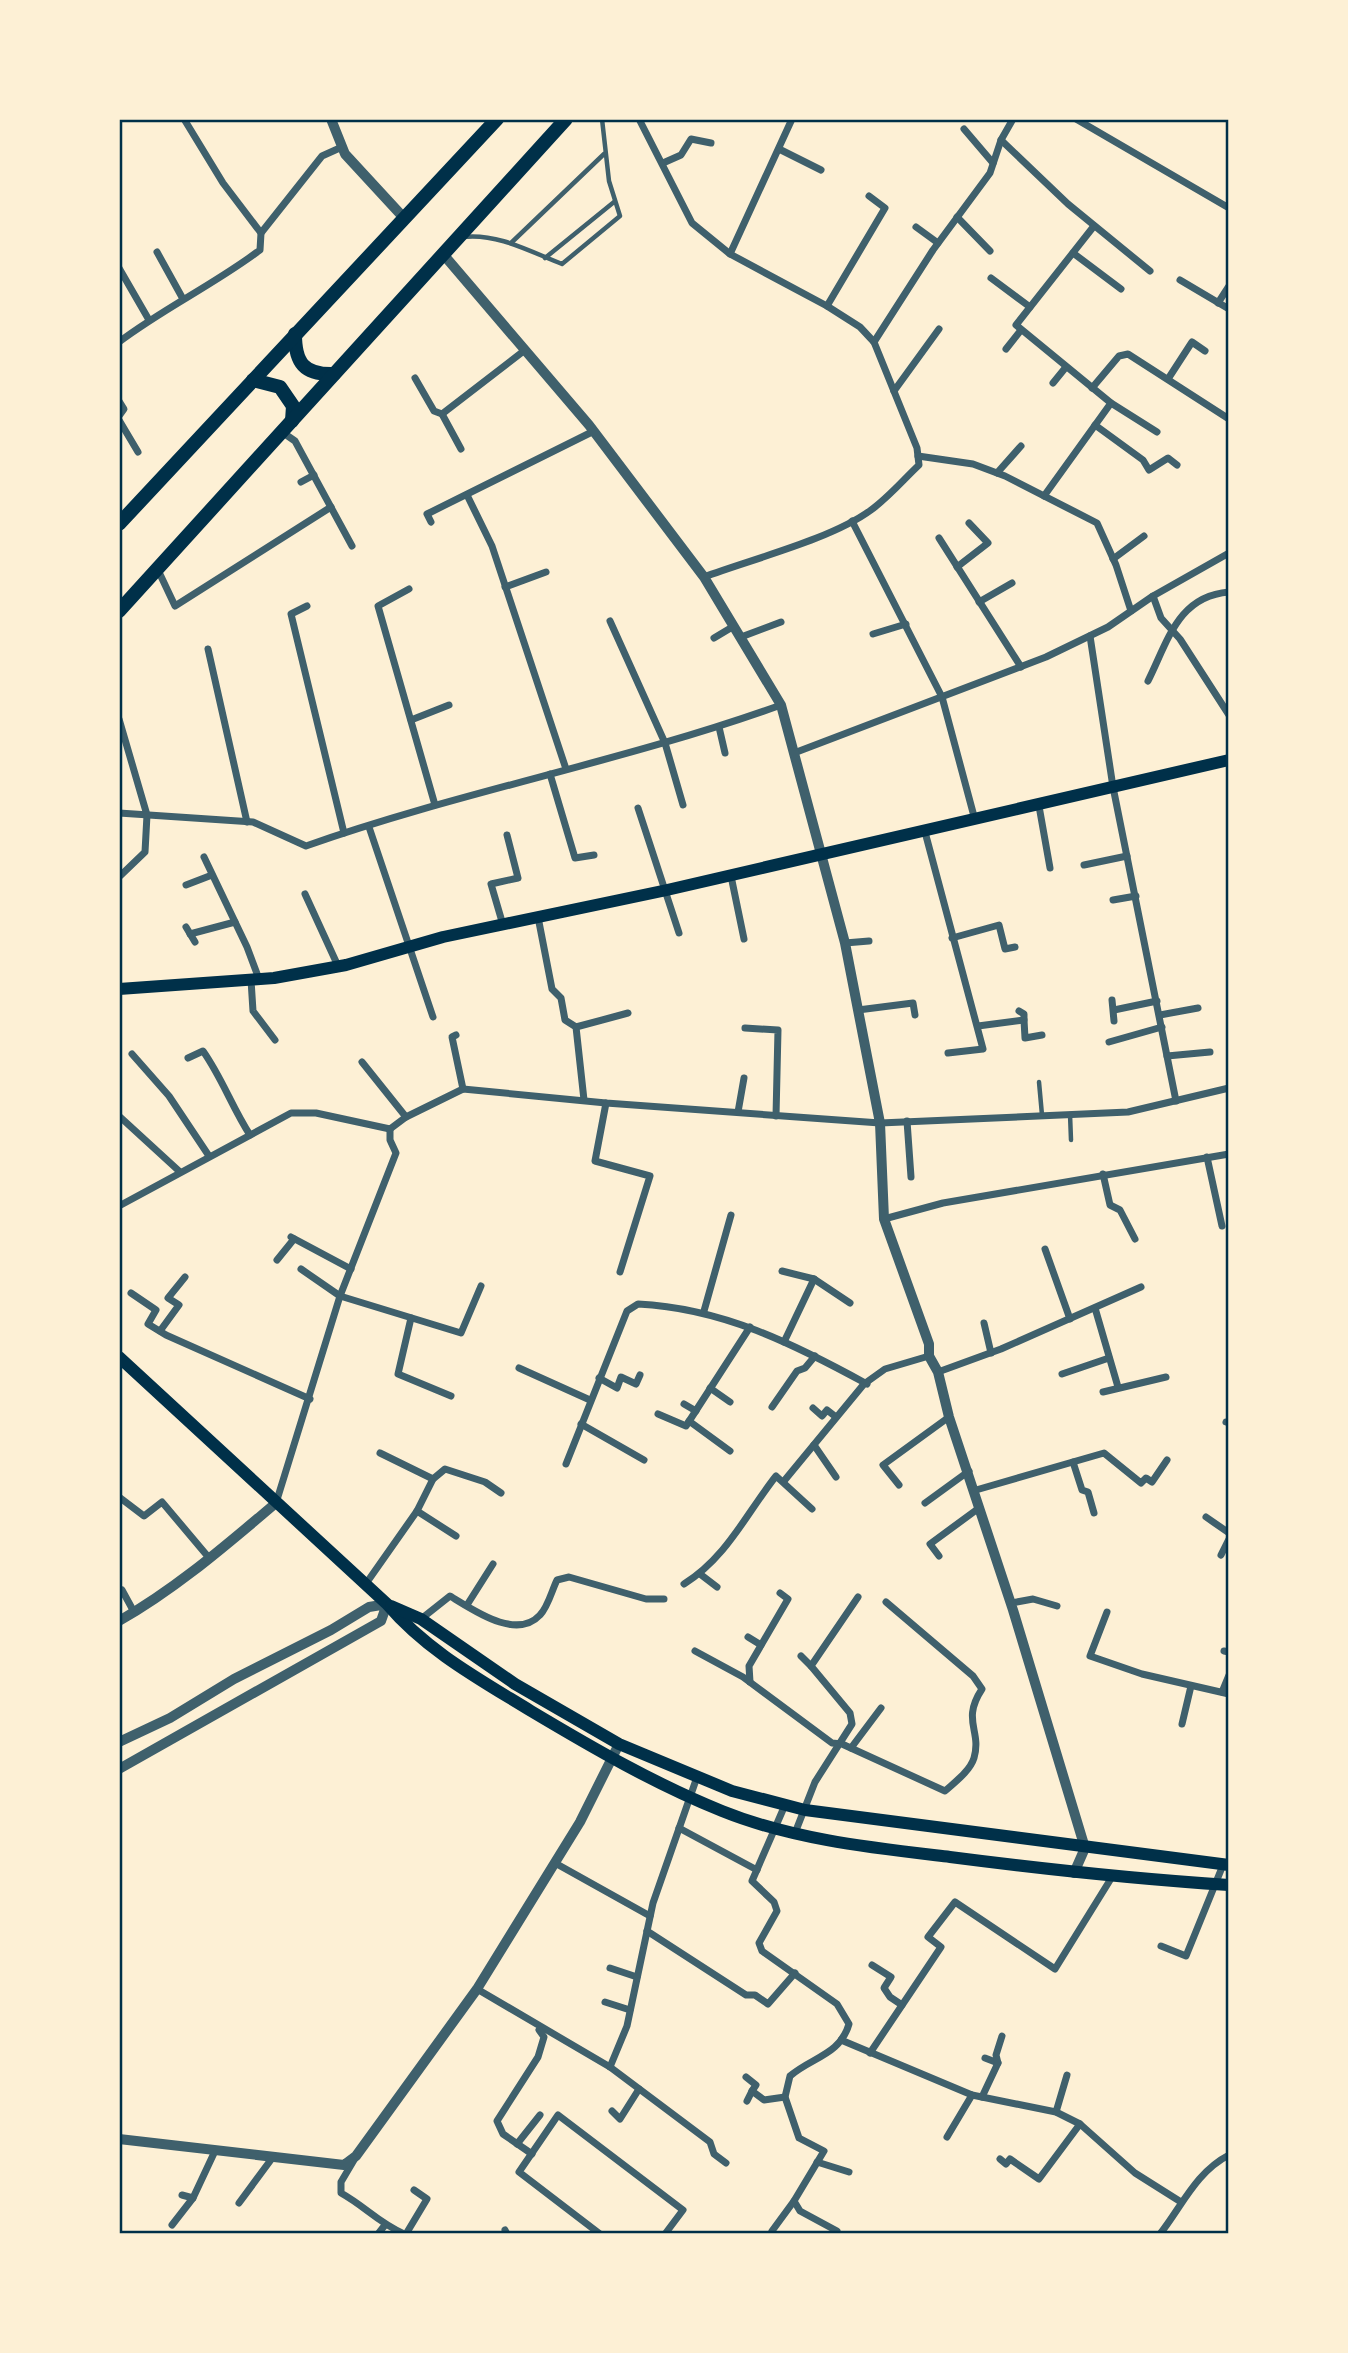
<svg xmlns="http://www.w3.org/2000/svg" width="1348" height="2353" font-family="Raleway,sans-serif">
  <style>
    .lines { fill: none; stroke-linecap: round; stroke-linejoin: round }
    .service { stroke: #3f606c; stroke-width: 4.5 }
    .minor { stroke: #3f606c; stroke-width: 7 }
    .tertiary { stroke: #3f606c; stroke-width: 10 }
    .secondary { stroke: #003049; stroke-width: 12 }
    .primary { stroke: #003049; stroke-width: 14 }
    .neatline { fill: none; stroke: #003049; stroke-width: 2.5 }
  </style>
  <rect width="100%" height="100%" fill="#fdf0d5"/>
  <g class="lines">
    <!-- service -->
    <g class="service">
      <path d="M463,237C498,233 531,252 562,264L620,216L609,181L602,119"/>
      <path d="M511,243L604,154"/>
      <path d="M545,258L614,202"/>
      <path d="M1039,1082L1042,1115"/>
      <path d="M1070,1114L1071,1140"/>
    </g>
    <!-- minor -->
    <g class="minor">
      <path d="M184,119L223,183L261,233"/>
      <path d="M639,119L692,223L730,254L827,306L860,327L874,342L917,448L919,465C904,479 889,497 871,510C832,539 752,559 704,577"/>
      <path d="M1076,119L1229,208"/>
      <path d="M964,129L993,163"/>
      <path d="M1001,140L1068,204L1150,271"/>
      <path d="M779,149L821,170"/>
      <path d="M663,163L681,155L691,139L711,143"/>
      <path d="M957,217L990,251"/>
      <path d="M1094,226L1016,325L1111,403L1157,432"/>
      <path d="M916,227L938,243"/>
      <path d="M157,252L183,299"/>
      <path d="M1073,253L1121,289"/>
      <path d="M730,254L792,119"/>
      <path d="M119,268L149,320"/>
      <path d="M991,278L1030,307"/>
      <path d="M1180,280L1229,309"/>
      <path d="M1218,303L1229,286"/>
      <path d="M827,306L885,208L869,196"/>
      <path d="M119,342C164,308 215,284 260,250L261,233L322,156L342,147"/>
      <path d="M874,342L933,250L990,173L1001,140L1013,119"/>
      <path d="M1006,349L1021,330"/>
      <path d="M415,378L434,411L442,414L461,449"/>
      <path d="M1168,379L1192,342L1205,351"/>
      <path d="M1053,383L1066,367"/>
      <path d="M1092,388L1119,356L1128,354L1229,419"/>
      <path d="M894,391L939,329"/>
      <path d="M119,401L124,409L119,416"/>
      <path d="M442,414L525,350"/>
      <path d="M119,420L138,452"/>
      <path d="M1095,425L1143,460L1149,470L1168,458L1177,465"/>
      <path d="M282,432L295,441L352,546"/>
      <path d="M918,456L973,464L1005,476L1097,523L1116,565L1131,611"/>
      <path d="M997,473L1021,446"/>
      <path d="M301,482L314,475"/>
      <path d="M467,495L492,546L566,769"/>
      <path d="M1044,496L1111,403"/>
      <path d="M852,521L942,697L975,820"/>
      <path d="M431,522L427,514L594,431"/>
      <path d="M939,538L1021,667"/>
      <path d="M1113,559L1144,536"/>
      <path d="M957,567L988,543L969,523"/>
      <path d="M158,570L175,606L331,507"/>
      <path d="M505,587L546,572"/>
      <path d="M409,589L378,606L435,805"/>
      <path d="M1153,596L1161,618L1180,639L1229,715"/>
      <path d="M979,602L1012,583"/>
      <path d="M307,606L291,614L344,833"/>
      <path d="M610,621L665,743L683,805"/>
      <path d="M873,634L906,624"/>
      <path d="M1090,636L1113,787L1176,1101"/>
      <path d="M741,637L781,622"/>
      <path d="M714,638L734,626"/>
      <path d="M208,649L247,822"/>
      <path d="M1148,681C1168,641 1178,596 1229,592"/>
      <path d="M119,719L147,815L145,852L119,877"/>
      <path d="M411,720L449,705"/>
      <path d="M719,727L725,753"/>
      <path d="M794,753L1046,657L1108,627L1153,596L1229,553"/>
      <path d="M550,774L575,858L594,855"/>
      <path d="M1039,806L1050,868"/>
      <path d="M638,808L679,933"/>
      <path d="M119,813L253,822L306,846C462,791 626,761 781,705"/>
      <path d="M369,827L433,1017"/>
      <path d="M925,832L983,1049L948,1053"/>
      <path d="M204,857L247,947L259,979"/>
      <path d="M1084,865L1127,856"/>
      <path d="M731,876L744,939"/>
      <path d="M186,885L212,875"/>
      <path d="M305,894L338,966"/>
      <path d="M1113,900L1136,896"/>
      <path d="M538,917L552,989L561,998L565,1020L576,1027L584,1100"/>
      <path d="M503,925L491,884L518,878L507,835"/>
      <path d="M186,927L195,942"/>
      <path d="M190,934L235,922"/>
      <path d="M952,938L999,925L1005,949L1015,947"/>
      <path d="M845,943L869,941"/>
      <path d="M251,980L253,1011L275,1040"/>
      <path d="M1112,1000L1114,1021"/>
      <path d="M858,1010L913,1003L915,1015"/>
      <path d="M1114,1010L1157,1001"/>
      <path d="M1160,1015L1198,1008"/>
      <path d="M1024,1020L1025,1038L1042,1035"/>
      <path d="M978,1026L1024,1020V1014L1019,1011"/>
      <path d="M576,1027L628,1013"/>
      <path d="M745,1028L778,1030L776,1116"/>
      <path d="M456,1035L452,1037L463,1089"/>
      <path d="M1109,1042L1162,1027"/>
      <path d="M132,1054L169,1096L209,1156"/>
      <path d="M1167,1056L1210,1052"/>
      <path d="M188,1058L203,1051C222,1078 232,1107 250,1135"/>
      <path d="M362,1062L406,1117"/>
      <path d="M606,1103L595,1161L650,1176L620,1272"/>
      <path d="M738,1112L744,1078"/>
      <path d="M119,1116L179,1171"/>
      <path d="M907,1121L911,1177"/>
      <path d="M390,1129L406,1117L463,1089L606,1103L880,1123L1128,1112L1229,1088"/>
      <path d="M1207,1157L1222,1226"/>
      <path d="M1103,1174L1110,1205L1120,1210L1135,1239"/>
      <path d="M119,1206L291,1113H316L390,1129"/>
      <path d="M884,1219L943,1203L1229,1154"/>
      <path d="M291,1237L351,1269"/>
      <path d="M1045,1249L1070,1319"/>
      <path d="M277,1260L294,1239"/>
      <path d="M301,1269L340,1296L461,1333L481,1286"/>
      <path d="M782,1271L814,1279L850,1303"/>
      <path d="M131,1293L156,1310L148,1324L166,1335L310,1399"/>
      <path d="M1095,1308L1118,1387"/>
      <path d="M704,1311L731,1215"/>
      <path d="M411,1318L398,1374L451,1396"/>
      <path d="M984,1323L991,1353"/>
      <path d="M160,1331L179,1305L168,1298L185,1277"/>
      <path d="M784,1342L814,1279"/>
      <path d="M519,1368L590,1400"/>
      <path d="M938,1372L1001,1349L1141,1287"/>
      <path d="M1062,1374L1109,1358"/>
      <path d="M599,1378L617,1388L621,1377L636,1384L640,1375"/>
      <path d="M710,1388L730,1402"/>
      <path d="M1103,1392L1166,1377"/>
      <path d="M684,1404L696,1411"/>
      <path d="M772,1407L797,1371L805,1368L815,1356"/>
      <path d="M813,1408L822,1416L827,1410L836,1417"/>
      <path d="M658,1414L686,1426L750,1327"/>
      <path d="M689,1421L730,1451"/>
      <path d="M1226,1422L1229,1423"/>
      <path d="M581,1424L644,1460"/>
      <path d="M814,1445L836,1477"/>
      <path d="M380,1453L433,1479"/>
      <path d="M1073,1462L1082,1490L1088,1492L1094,1513"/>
      <path d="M566,1464L627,1311L638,1304C722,1308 794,1344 867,1384"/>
      <path d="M784,1481L864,1384L885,1369L929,1356"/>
      <path d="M899,1485L883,1465L949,1417"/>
      <path d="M976,1490L1104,1453L1141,1483L1146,1478L1152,1482L1167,1460"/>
      <path d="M119,1497L144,1516L162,1502L210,1559"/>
      <path d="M276,1503L340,1296L396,1153L390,1140V1129"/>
      <path d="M925,1503L969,1471"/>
      <path d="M417,1511L456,1536"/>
      <path d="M1206,1517L1229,1533"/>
      <path d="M1221,1555L1229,1539"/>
      <path d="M939,1556L930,1544L979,1508"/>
      <path d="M700,1574L717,1587"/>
      <path d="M684,1584C727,1557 746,1514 776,1476L812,1509"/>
      <path d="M365,1585L417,1511L433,1479L445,1469L485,1482L501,1493"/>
      <path d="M122,1590L134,1612"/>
      <path d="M1011,1603L1033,1599L1057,1606"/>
      <path d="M467,1605L493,1564"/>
      <path d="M1107,1612L1090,1656L1142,1674L1229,1694"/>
      <path d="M421,1619L450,1596C472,1609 516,1641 540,1615C548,1607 552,1590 557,1580L569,1577L646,1599H664"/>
      <path d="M748,1637L761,1645"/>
      <path d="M695,1651L743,1677L832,1743L842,1744L945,1791C955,1782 970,1771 974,1758C982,1730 961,1721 982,1689L973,1676L886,1602"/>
      <path d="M1224,1651L1229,1652"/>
      <path d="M801,1656L811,1666"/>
      <path d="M750,1682L749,1666L788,1599L780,1593"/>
      <path d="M1222,1692L1229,1675"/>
      <path d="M1182,1724L1191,1686"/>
      <path d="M851,1748L881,1708"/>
      <path d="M785,1805L752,1881L774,1902L777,1911L759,1943L762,1951L837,2004L849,2024C840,2055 812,2057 790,2076L785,2097L799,2138L824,2151L794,2201L800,2211L837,2231"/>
      <path d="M679,1828L757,1870"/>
      <path d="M795,1833L815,1782L852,1724L850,1713L811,1666L858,1597"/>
      <path d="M555,1863L650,1916"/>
      <path d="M647,1931L746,1995H755L768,2004L795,1973"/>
      <path d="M1161,1946L1186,1956L1223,1865"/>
      <path d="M872,1965L891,1977L884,1988L890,1997L902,2005"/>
      <path d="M610,1968L637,1977"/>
      <path d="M477,1989L610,2067L710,2142L714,2154L726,2163"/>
      <path d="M605,2002L630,2010"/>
      <path d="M841,2040L972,2095L1056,2112L1080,2124L1135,2173L1181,2202"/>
      <path d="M870,2053L941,1947L928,1937L955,1902L1055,1969L1112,1877"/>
      <path d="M985,2058L998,2063"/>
      <path d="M610,2067L627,2026L653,1903L697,1777"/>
      <path d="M746,2077L756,2085L752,2091L764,2100L785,2097"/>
      <path d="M982,2097L998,2063L996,2055L1002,2036"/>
      <path d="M747,2101L752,2091"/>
      <path d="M612,2111L620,2119L639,2089"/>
      <path d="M1056,2112L1067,2075"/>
      <path d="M947,2137L972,2095"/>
      <path d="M517,2144L540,2115"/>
      <path d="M532,2154L503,2134L497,2121L538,2057L544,2037L539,2030"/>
      <path d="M1000,2159L1006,2164L1010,2159L1039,2179L1080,2124"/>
      <path d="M354,2160L341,2182V2193C366,2207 376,2221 404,2234"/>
      <path d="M817,2162L849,2172"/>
      <path d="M182,2195L193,2198"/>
      <path d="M239,2203L273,2157"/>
      <path d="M172,2225L193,2198L215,2151"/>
      <path d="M505,2230L507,2234"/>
      <path d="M772,2231L794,2201"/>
      <path d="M378,2234L385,2225"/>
      <path d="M406,2234L427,2199L414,2190"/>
      <path d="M600,2234L519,2172L558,2115L683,2210L665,2234"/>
      <path d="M1160,2234C1182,2206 1196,2172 1229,2155"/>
    </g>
    <!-- tertiary -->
    <g class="tertiary">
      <path d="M331,119L345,154L404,218"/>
      <path d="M443,254L589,425L704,577L781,705L845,943L880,1123L884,1219L929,1344V1356L938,1372L949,1417L1013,1610L1085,1848L1074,1873"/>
      <path d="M119,1621C177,1588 226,1545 276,1503"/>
      <path d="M119,1742L170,1718L234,1679L331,1630L369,1607L387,1604L381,1621L119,1769"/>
      <path d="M119,2139L344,2165L356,2156L477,1989L580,1822L619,1744"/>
    </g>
    <!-- secondary -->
    <g class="secondary">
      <path d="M119,989L274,978L346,965L443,937L667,890L1229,760"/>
      <path d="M119,1357L387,1604C427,1651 479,1679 531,1711C593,1748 655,1784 722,1811C794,1840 874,1848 950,1857C1043,1869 1135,1879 1229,1885"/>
      <path d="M391,1606L421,1619L515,1684L619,1744L732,1791L805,1810L1229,1865"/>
    </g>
    <!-- primary -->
    <g class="primary">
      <path d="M295,334C295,363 304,375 334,374"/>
      <path d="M253,380L280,387L293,406L292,421"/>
      <path d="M119,524L497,119"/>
      <path d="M119,611L566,119"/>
    </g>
  </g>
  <!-- border -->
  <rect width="1348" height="2353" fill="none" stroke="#fdf0d5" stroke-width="242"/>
  <rect x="121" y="121" width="1106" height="2111" class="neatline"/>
</svg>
